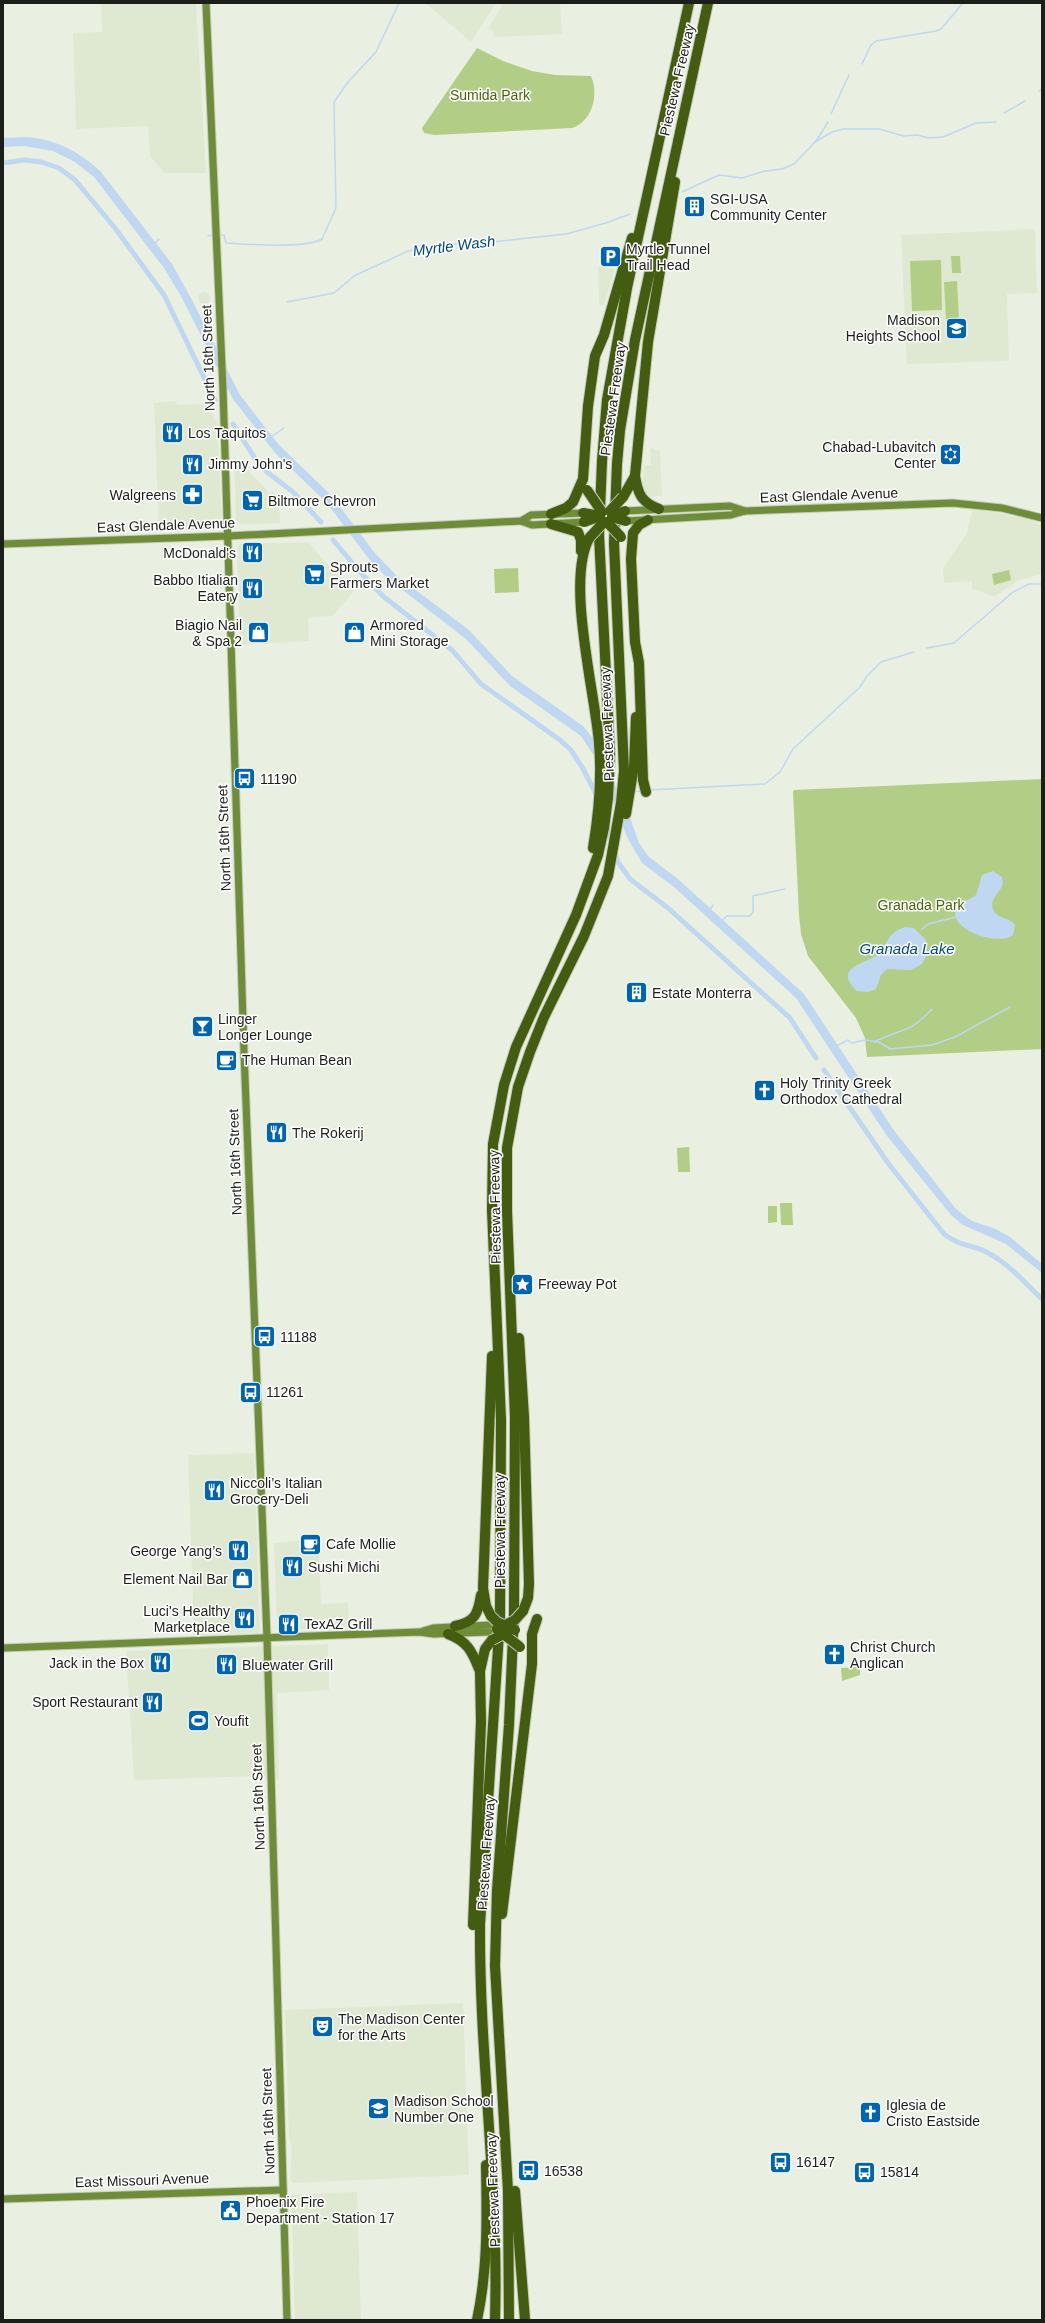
<svg xmlns="http://www.w3.org/2000/svg" width="1045" height="2323" font-family="Arial,sans-serif">
  <style>
    .built { fill: #dfe9d2 }
    .green { fill: #b2cd86 }
    .water { fill: #bfd7f1 }
    .lines { fill: none; stroke-linecap: round; stroke-linejoin: round }
    .stream { stroke: #bfd7f1; stroke-width: 1.5 }
    .canal { stroke: #bfd7f1; stroke-width: 5 }
    .secondary-casing { stroke: #c4cabd; stroke-width: 9 }
    .motorway-casing { stroke: #c4cabd; stroke-width: 12 }
    .secondary { stroke: #6f8d39; stroke-width: 7 }
    .motorway { stroke: #445c10; stroke-width: 10 }
    .motorway-bridge-casing { stroke: #c4cabd; stroke-width: 12; stroke-linecap: butt }
    .motorway-bridge { stroke: #445c10; stroke-width: 10 }
    .labels { text-anchor: middle; stroke-width: 3; stroke-linejoin: round; paint-order: stroke }
    .street-label { font-size: 14px; fill: #1c1e19; stroke: #fff }
    .park-label { font-size: 14px; fill: #486208; stroke: #fff }
    .poi-label { font-size: 14px; fill: #1c1e19; stroke: #fff; text-anchor: start }
    .water-label { font-size: 15px; font-style: italic; fill: #00467e; stroke: #fff }
  </style>
  <rect width="100%" height="100%" fill="#e9f0e1"/>
  <!-- built -->
  <g class="built">
    <path d="M101,3H196L206,173H164L150,156L148,126L76,129L73,33L102,32Z"/>
    <path d="M425,3H496L471,42Z"/>
    <path d="M503,3H560L562,34L494,37L493,31L488,29Z"/>
    <path d="M1035,229L1037,293L1007,294L1009,361L907,364L901,235Z"/>
    <path d="M598,266L615,269L604,305H599Z"/>
    <circle cx="204" cy="298" r="6"/>
    <path d="M176,401L177,405L206,404L215,420H217L222,522L221,527L217,529L159,531L154,403Z"/>
    <path d="M650,447L660,452L662,496L646,497L642,489L644,465H651Z"/>
    <path d="M234,456L270,493L272,491L279,497L280,523L242,524L236,521Z"/>
    <path d="M972,510L993,512L1027,519L1042,525V574L1019,580L994,597L972,588V581L944,583L943,568L967,533Z"/>
    <path d="M308,542L326,563L355,590L333,616L311,617L308,620L309,641L240,645L237,548L240,544Z"/>
    <path d="M254,1453L260,1630L258,1633L194,1635L188,1455Z"/>
    <path d="M318,1539L321,1604L348,1603L349,1625L345,1628L277,1630L274,1543Z"/>
    <path d="M328,1644L329,1690L277,1693L279,1780L264,1776L134,1780L126,1651Z"/>
    <path d="M463,2003L469,2175L292,2183L290,2177L292,2147L289,2139L285,2010Z"/>
    <path d="M357,2192L361,2320H295L291,2195Z"/>
  </g>
  <!-- green -->
  <g class="green">
    <path d="M477,48L503,61L532,71L555,75L591,76C599,94 593,121 572,128L434,135L424,133L422,128Z"/>
    <path d="M951,256H960L961,273H952Z"/>
    <path d="M941,260L942,310L912,311L910,261Z"/>
    <path d="M957,281L959,319H956V322H950V319H946L944,282Z"/>
    <path d="M518,568L519,592L495,593L494,569Z"/>
    <path d="M1009,570L1011,580L994,585L992,574Z"/>
    <path d="M1042,779V1049L867,1057L865,1038L856,1018L808,956L801,934L799,915L793,792L794,790Z"/>
    <path d="M689,1147L690,1172H678L677,1148Z"/>
    <path d="M780,1203H792L793,1225H781Z"/>
    <path d="M768,1206H777V1222L768,1223Z"/>
    <path d="M860,1667V1675L842,1681L841,1668Z"/>
  </g>
  <!-- water -->
  <g class="water">
    <path d="M26,137C56,139 80,152 101,172L172,264L192,300L240,395L279,445L332,496L374,552L397,576L469,630L512,676L583,726L594,740L629,815L639,843L649,857L678,879L804,994L893,1129L956,1209L972,1221L996,1229L1010,1237L1042,1264V1273L1006,1244L963,1225L951,1215L887,1136L796,998L674,887L642,863L627,837L596,759L581,736L510,686L466,639L387,578L368,558L327,503L275,453L233,399L182,298L164,268L94,177L75,162L53,151L24,146L3,147V138Z"/>
    <path d="M993,871L1002,877L1003,883C1001,893 989,898 993,909C996,919 1010,917 1015,925L1013,935C999,947 947,929 956,909C959,901 970,900 976,895L982,875Z"/>
    <path d="M905,927L914,928L926,940L927,954L922,964L911,970L887,969L881,975L876,989L868,992L857,991C832,967 866,964 877,955C889,944 886,933 905,927Z"/>
  </g>
  <g class="lines">
    <!-- stream -->
    <g class="stream">
      <path d="M862,64L871,45L876,41L936,31L941,29L963,3"/>
      <path d="M1039,91L1042,89"/>
      <path d="M1004,113L1025,101"/>
      <path d="M831,114L849,75"/>
      <path d="M816,141L828,122"/>
      <path d="M682,192L719,175L742,178L765,171L782,169L794,164L815,142L832,132L843,129H879L904,136L917,135L929,138L943,137L976,123L996,122"/>
      <path d="M218,235H224L226,243C246,244 306,249 322,239L336,208L334,102L348,82L376,52L399,3"/>
      <path d="M208,236L215,235"/>
      <path d="M155,243L159,239"/>
      <path d="M287,302L334,293L354,276L408,251L454,244L492,242L566,234L606,223L630,214"/>
      <path d="M271,437L284,428"/>
      <path d="M927,648L954,643L1013,592L1029,584H1042"/>
      <path d="M649,790L765,784L780,772L793,749L859,688L867,676L881,662L914,652"/>
      <path d="M633,792L641,791"/>
      <path d="M710,910L713,905"/>
      <path d="M722,920L727,916H750L753,912V896L785,889"/>
      <path d="M922,929L928,924L956,917"/>
      <path d="M874,1042C902,1028 909,1034 932,1009"/>
      <path d="M836,1046L848,1040L852,1043L865,1040L879,1042L890,1049L932,1045L955,1037L1010,1007"/>
    </g>
    <!-- canal -->
    <g class="canal">
      <path d="M3,163L25,160L41,162L59,168L75,180L115,228L164,295L215,400"/>
      <path d="M233,424L256,460L267,472L293,492L321,522"/>
      <path d="M333,540L360,572L384,597L453,651L481,684L560,740L571,750L582,767L597,796"/>
      <path d="M606,825L612,842"/>
      <path d="M615,852L618,862L630,879L668,908L790,1018L816,1058"/>
      <path d="M824,1070L888,1163L944,1234C962,1248 974,1244 990,1254C1010,1265 1026,1284 1042,1299"/>
    </g>
    <defs>
      <g id="secondary">
        <path d="M206,3L223,390L244,1052L267,1638L287,2320"/>
        <path d="M625,511L730,506L745,511"/>
        <path d="M521,521L532,525L584,522"/>
        <path d="M626,521L731,515L745,511L953,503L1002,508L1042,518"/>
        <path d="M3,544L228,536L521,521L531,515L583,513"/>
        <path d="M423,1631L433,1628L491,1625"/>
        <path d="M3,1648L419,1632L434,1634L489,1632"/>
        <path d="M3,2199L283,2190"/>
      </g>
      <g id="motorway">
        <path d="M623,497L635,476"/>
        <path d="M659,509C641,502 638,494 635,476L648,342L675,182"/>
        <path d="M551,514L566,508L573,502L583,479L588,406L595,356L604,335L632,238"/>
        <path d="M551,524L578,532L581,540V551"/>
        <path d="M590,537C565,578 595,692 599,743C602,778 599,813 593,848"/>
        <path d="M646,792L643,780L639,663L635,642L631,559L633,533L639,525L648,520"/>
        <path d="M626,814L634,766L636,717"/>
        <path d="M519,1338L524,1417L529,1584L528,1598L523,1611"/>
        <path d="M491,1616L486,1606L483,1588L492,1356"/>
        <path d="M455,1626C475,1622 478,1614 481,1595"/>
        <path d="M448,1634C467,1641 472,1651 479,1669"/>
        <path d="M502,1914L532,1664V1634L537,1619"/>
        <path d="M473,1925L481,1722L480,1671L485,1649L492,1640"/>
        <path d="M515,2191L525,2320"/>
        <path d="M477,2320C488,2269 487,2217 486,2165"/>
        <path d="M495,2320C499,2187 479,2056 480,1924L500,1618L501,1420L492,1210L493,1144L504,1085L516,1047L576,915L598,855L604,828L608,798L610,755L599,535L602,461L607,400L627,288L689,3"/>
        <path d="M509,2320L508,2191L495,1966L497,1891L509,1725L514,1613L515,1418L507,1211V1148L518,1087L530,1052L544,1017L584,936L608,876L621,803L624,771L614,543L617,464L620,430L635,340L708,3"/>
      </g>
    </defs>
    <!-- secondary casing -->
    <use href="#secondary" class="secondary-casing"/>
    <!-- motorway casing -->
    <use href="#motorway" class="motorway-casing"/>
    <!-- secondary -->
    <use href="#secondary" class="secondary"/>
    <!-- motorway -->
    <use href="#motorway" class="motorway"/>
    <defs>
      <g id="motorway-bridge">
        <path d="M587,490L602,512"/>
        <path d="M610,511L623,497"/>
        <path d="M583,513L600,516"/>
        <path d="M612,517L625,511"/>
        <path d="M612,517L626,521"/>
        <path d="M584,522L600,516"/>
        <path d="M607,522L621,537"/>
        <path d="M590,537L604,522"/>
        <path d="M491,1616L497,1622L515,1630"/>
        <path d="M497,1629L515,1620L523,1611"/>
        <path d="M497,1629L520,1647"/>
        <path d="M492,1640L508,1632"/>
      </g>
    </defs>
    <!-- motorway-bridge casing -->
    <use href="#motorway-bridge" class="motorway-bridge-casing"/>
    <!-- motorway-bridge -->
    <use href="#motorway-bridge" class="motorway-bridge"/>
  </g>
  <!-- icons -->
  <defs>
    <symbol id="building-square" viewBox="-11 -11 22 22"><rect x="-9" y="-9" width="18" height="18" rx="4" fill="#0064b0" stroke="#fff"/><path d="M-4-6H4V6H1V3H-1V6H-4ZM-2.5-4.3h1.7v1.8h-1.7ZM.8-4.3h1.7v1.8H.8ZM-2.5-1h1.7V.8h-1.7ZM.8-1h1.7V.8H.8Z" fill="#fff"/></symbol>
    <symbol id="parking-square" viewBox="-11 -11 22 22"><rect x="-9" y="-9" width="18" height="18" rx="4" fill="#0064b0" stroke="#fff"/><path d="M-3.5-5.5H1a3.5 3.5 0 0 1 0 7H-1V5.5H-3.5ZM-1-3.4V-.6H.8a1.4 1.4 0 0 0 0-2.8Z" fill="#fff"/></symbol>
    <symbol id="school-square" viewBox="-11 -11 22 22"><rect x="-9" y="-9" width="18" height="18" rx="4" fill="#0064b0" stroke="#fff"/><path d="M0-5L7-2L0 1L-7-2ZM-4 1L0 2.5L4 1V4Q0 6-4 4Z" fill="#fff"/></symbol>
    <symbol id="restaurant-square" viewBox="-11 -11 22 22"><rect x="-9" y="-9" width="18" height="18" rx="4" fill="#0064b0" stroke="#fff"/><path d="M-5-6h1v4h1v-4h1v4h1v-4h1v5L-1.5 .5V6h-2V.5L-5-1ZM5-6V6H3V1.5H1.5Q1.5-4 5-6Z" fill="#fff"/></symbol>
    <symbol id="synagogue-square" viewBox="-11 -11 22 22"><rect x="-9" y="-9" width="18" height="18" rx="4" fill="#0064b0" stroke="#fff"/><path d="M0-6.5L5.6 3.2H-5.6ZM0 6.5L5.6-3.2H-5.6Z" fill="#fff"/></symbol>
    <symbol id="pharmacy-square" viewBox="-11 -11 22 22"><rect x="-9" y="-9" width="18" height="18" rx="4" fill="#0064b0" stroke="#fff"/><path d="M-2-6h4v4h4v4h-4v4h-4v-4h-4v-4h4Z" fill="#fff"/></symbol>
    <symbol id="supermarket-square" viewBox="-11 -11 22 22"><rect x="-9" y="-9" width="18" height="18" rx="4" fill="#0064b0" stroke="#fff"/><path d="M-6-5.5h2.5l.6 2H6L4.5 2H-2.5L-4.4-4H-6ZM-1.5 3.2a1.3 1.3 0 1 0 .1 0ZM3 3.2a1.3 1.3 0 1 0 .1 0Z" fill="#fff"/></symbol>
    <symbol id="shop-square" viewBox="-11 -11 22 22"><rect x="-9" y="-9" width="18" height="18" rx="4" fill="#0064b0" stroke="#fff"/><path d="M-5-2.5h2.3a2.7 3.5 0 0 1 5.4 0H5L5.5 6h-11ZM-1.5-2.5h3a1.5 2.3 0 0 0-3 0Z" fill="#fff"/></symbol>
    <symbol id="bus-square" viewBox="-11 -11 22 22"><rect x="-9" y="-9" width="18" height="18" rx="4" fill="#0064b0" stroke="#fff"/><path d="M-5-6H5V4H4V6H2V4H-2V6H-4V4H-5ZM-3.5-4V0h7V-4ZM-3.5 1.2v1.5H-2V1.2ZM2 1.2v1.5H3.5V1.2Z" fill="#fff"/></symbol>
    <symbol id="bar-square" viewBox="-11 -11 22 22"><rect x="-9" y="-9" width="18" height="18" rx="4" fill="#0064b0" stroke="#fff"/><path d="M-6-5H6L.8 .8V4.5H3.5V6h-7V4.5H-.8V.8Z" fill="#fff"/></symbol>
    <symbol id="cafe-square" viewBox="-11 -11 22 22"><rect x="-9" y="-9" width="18" height="18" rx="4" fill="#0064b0" stroke="#fff"/><path d="M-5.5-4.5H6V0H3Q3 3.5 0 3.5H-2.5Q-5.5 3.5-5.5 0ZM3-3.2v2h1.7v-2ZM-6 4.5H4V6H-6Z" fill="#fff"/></symbol>
    <symbol id="church-square" viewBox="-11 -11 22 22"><rect x="-9" y="-9" width="18" height="18" rx="4" fill="#0064b0" stroke="#fff"/><path d="M-1.2-6h2.4v3.5h3.3v2.4h-3.3V6h-2.4V-.1h-3.3v-2.4h3.3Z" fill="#fff"/></symbol>
    <symbol id="sight-square" viewBox="-11 -11 22 22"><rect x="-9" y="-9" width="18" height="18" rx="4" fill="#0064b0" stroke="#fff"/><path d="M0-6L1.8-2.2L6-1.7L2.9 1.2L3.7 5.4L0 3.3L-3.7 5.4L-2.9 1.2L-6-1.7L-1.8-2.2Z" fill="#fff"/></symbol>
    <symbol id="stadium-square" viewBox="-11 -11 22 22"><rect x="-9" y="-9" width="18" height="18" rx="4" fill="#0064b0" stroke="#fff"/><path d="M0-5a6.5 5 0 1 0 0 10a6.5 5 0 1 0 0-10ZM-3.5-1.8h7v3.6h-7Z" fill="#fff"/></symbol>
    <symbol id="theatre-square" viewBox="-11 -11 22 22"><rect x="-9" y="-9" width="18" height="18" rx="4" fill="#0064b0" stroke="#fff"/><path d="M-5-5.5Q0-4 5-5.5V0Q5 5 0 6Q-5 5-5 0ZM-3.3-2.5H-1v1.5H-3.3ZM1-2.5H3.3v1.5H1ZM-2.8 1Q0 5.5 2.8 1Z" fill="#fff"/></symbol>
    <symbol id="civic-square" viewBox="-11 -11 22 22"><rect x="-9" y="-9" width="18" height="18" rx="4" fill="#0064b0" stroke="#fff"/><path d="M-.6-6.5H3V-4.5H.6V-3L4-1V1h2V6H-6V1h2V-1L-.6-3ZM-1.2 2.5V6h2.4V2.5Z" fill="#fff"/></symbol>
  </defs>
  <g fill-rule="evenodd">
    <use href="#building-square" x="682" y="194" width="25" height="25"/>
    <use href="#parking-square" x="598" y="244" width="25" height="25"/>
    <use href="#school-square" x="944" y="316" width="25" height="25"/>
    <use href="#restaurant-square" x="160" y="420" width="25" height="25"/>
    <use href="#synagogue-square" x="938" y="442" width="25" height="25"/>
    <use href="#restaurant-square" x="180" y="452" width="25" height="25"/>
    <use href="#pharmacy-square" x="180" y="482" width="25" height="25"/>
    <use href="#supermarket-square" x="240" y="488" width="25" height="25"/>
    <use href="#restaurant-square" x="240" y="540" width="25" height="25"/>
    <use href="#supermarket-square" x="302" y="562" width="25" height="25"/>
    <use href="#restaurant-square" x="240" y="576" width="25" height="25"/>
    <use href="#shop-square" x="246" y="620" width="25" height="25"/>
    <use href="#shop-square" x="342" y="620" width="25" height="25"/>
    <use href="#bus-square" x="232" y="766" width="25" height="25"/>
    <use href="#building-square" x="624" y="980" width="25" height="25"/>
    <use href="#bar-square" x="190" y="1014" width="25" height="25"/>
    <use href="#cafe-square" x="214" y="1048" width="25" height="25"/>
    <use href="#church-square" x="752" y="1078" width="25" height="25"/>
    <use href="#restaurant-square" x="264" y="1120" width="25" height="25"/>
    <use href="#sight-square" x="510" y="1272" width="25" height="25"/>
    <use href="#bus-square" x="252" y="1324" width="25" height="25"/>
    <use href="#bus-square" x="238" y="1380" width="25" height="25"/>
    <use href="#restaurant-square" x="202" y="1478" width="25" height="25"/>
    <use href="#cafe-square" x="298" y="1532" width="25" height="25"/>
    <use href="#restaurant-square" x="226" y="1538" width="25" height="25"/>
    <use href="#restaurant-square" x="280" y="1554" width="25" height="25"/>
    <use href="#shop-square" x="230" y="1566" width="25" height="25"/>
    <use href="#restaurant-square" x="232" y="1606" width="25" height="25"/>
    <use href="#restaurant-square" x="276" y="1612" width="25" height="25"/>
    <use href="#church-square" x="822" y="1642" width="25" height="25"/>
    <use href="#restaurant-square" x="148" y="1650" width="25" height="25"/>
    <use href="#restaurant-square" x="214" y="1652" width="25" height="25"/>
    <use href="#restaurant-square" x="140" y="1690" width="25" height="25"/>
    <use href="#stadium-square" x="186" y="1708" width="25" height="25"/>
    <use href="#theatre-square" x="310" y="2014" width="25" height="25"/>
    <use href="#school-square" x="366" y="2096" width="25" height="25"/>
    <use href="#church-square" x="858" y="2100" width="25" height="25"/>
    <use href="#bus-square" x="768" y="2150" width="25" height="25"/>
    <use href="#bus-square" x="516" y="2158" width="25" height="25"/>
    <use href="#bus-square" x="852" y="2160" width="25" height="25"/>
    <use href="#civic-square" x="218" y="2198" width="25" height="25"/>
  </g>
  <g class="labels">
    <!-- street labels -->
    <g class="street-label">
      <text transform="translate(677 80) rotate(-77)" y="5">Piestewa Freeway</text>
      <text transform="translate(208 358) rotate(-92)" y="5">North 16th Street</text>
      <text transform="translate(613 399) rotate(-82)" y="5">Piestewa Freeway</text>
      <text transform="translate(829 495) rotate(-2)" y="5">East Glendale Avenue</text>
      <text transform="translate(166 525) rotate(-2)" y="5">East Glendale Avenue</text>
      <text transform="translate(607 724) rotate(-92)" y="5">Piestewa Freeway</text>
      <text transform="translate(224 838) rotate(-92)" y="5">North 16th Street</text>
      <text transform="translate(235 1162) rotate(-92)" y="5">North 16th Street</text>
      <text transform="translate(495 1207) rotate(-91)" y="5">Piestewa Freeway</text>
      <text transform="translate(500 1531) rotate(-90)" y="5">Piestewa Freeway</text>
      <text transform="translate(258 1797) rotate(-92)" y="5">North 16th Street</text>
      <text transform="translate(486 1853) rotate(-86)" y="5">Piestewa Freeway</text>
      <text transform="translate(268 2121) rotate(-92)" y="5">North 16th Street</text>
      <text transform="translate(142 2180) rotate(-2)" y="5">East Missouri Avenue</text>
      <text transform="translate(493 2190) rotate(-92)" y="5">Piestewa Freeway</text>
    </g>
    <!-- park labels -->
    <g class="park-label">
      <text x="490" y="100">Sumida Park</text>
      <text x="921" y="910">Granada Park</text>
    </g>
    <!-- poi labels -->
    <g class="poi-label">
      <text x="710" y="204">SGI-USA<tspan x="710" dy="16">Community Center</tspan></text>
      <text x="626" y="254">Myrtle Tunnel<tspan x="626" dy="16">Trail Head</tspan></text>
      <text x="940" y="325" text-anchor="end">Madison<tspan x="940" dy="16">Heights School</tspan></text>
      <text x="188" y="438">Los Taquitos</text>
      <text x="936" y="452" text-anchor="end">Chabad-Lubavitch<tspan x="936" dy="16">Center</tspan></text>
      <text x="208" y="469">Jimmy John's</text>
      <text x="176" y="500" text-anchor="end">Walgreens</text>
      <text x="268" y="506">Biltmore Chevron</text>
      <text x="236" y="558" text-anchor="end">McDonald's</text>
      <text x="330" y="572">Sprouts<tspan x="330" dy="16">Farmers Market</tspan></text>
      <text x="238" y="585" text-anchor="end">Babbo Itialian<tspan x="238" dy="16">Eatery</tspan></text>
      <text x="242" y="630" text-anchor="end">Biagio Nail<tspan x="242" dy="16">&amp; Spa 2</tspan></text>
      <text x="370" y="630">Armored<tspan x="370" dy="16">Mini Storage</tspan></text>
      <text x="260" y="784">11190</text>
      <text x="652" y="998">Estate Monterra</text>
      <text x="218" y="1024">Linger<tspan x="218" dy="16">Longer Lounge</tspan></text>
      <text x="242" y="1065">The Human Bean</text>
      <text x="780" y="1088">Holy Trinity Greek<tspan x="780" dy="16">Orthodox Cathedral</tspan></text>
      <text x="292" y="1138">The Rokerij</text>
      <text x="538" y="1289">Freeway Pot</text>
      <text x="280" y="1342">11188</text>
      <text x="266" y="1397">11261</text>
      <text x="230" y="1488">Niccoli’s Italian<tspan x="230" dy="16">Grocery-Deli</tspan></text>
      <text x="326" y="1549">Cafe Mollie</text>
      <text x="222" y="1556" text-anchor="end">George Yang’s</text>
      <text x="308" y="1572">Sushi Michi</text>
      <text x="228" y="1584" text-anchor="end">Element Nail Bar</text>
      <text x="230" y="1616" text-anchor="end">Luci's Healthy<tspan x="230" dy="16">Marketplace</tspan></text>
      <text x="304" y="1629">TexAZ Grill</text>
      <text x="850" y="1652">Christ Church<tspan x="850" dy="16">Anglican</tspan></text>
      <text x="144" y="1668" text-anchor="end">Jack in the Box</text>
      <text x="242" y="1670">Bluewater Grill</text>
      <text x="138" y="1707" text-anchor="end">Sport Restaurant</text>
      <text x="214" y="1726">Youfit</text>
      <text x="338" y="2024">The Madison Center<tspan x="338" dy="16">for the Arts</tspan></text>
      <text x="394" y="2106">Madison School<tspan x="394" dy="16">Number One</tspan></text>
      <text x="886" y="2110">Iglesia de<tspan x="886" dy="16">Cristo Eastside</tspan></text>
      <text x="796" y="2167">16147</text>
      <text x="544" y="2176">16538</text>
      <text x="880" y="2177">15814</text>
      <text x="246" y="2207">Phoenix Fire<tspan x="246" dy="16">Department - Station 17</tspan></text>
    </g>
    <!-- water labels -->
    <g class="water-label">
      <text transform="translate(454 246) rotate(-7)" y="5">Myrtle Wash</text>
      <text x="907" y="954">Granada Lake</text>
    </g>
  </g>
  <!-- border -->
  <rect width="1045" height="2323" fill="none" stroke="#1c1e19" stroke-width="8"/>
</svg>
